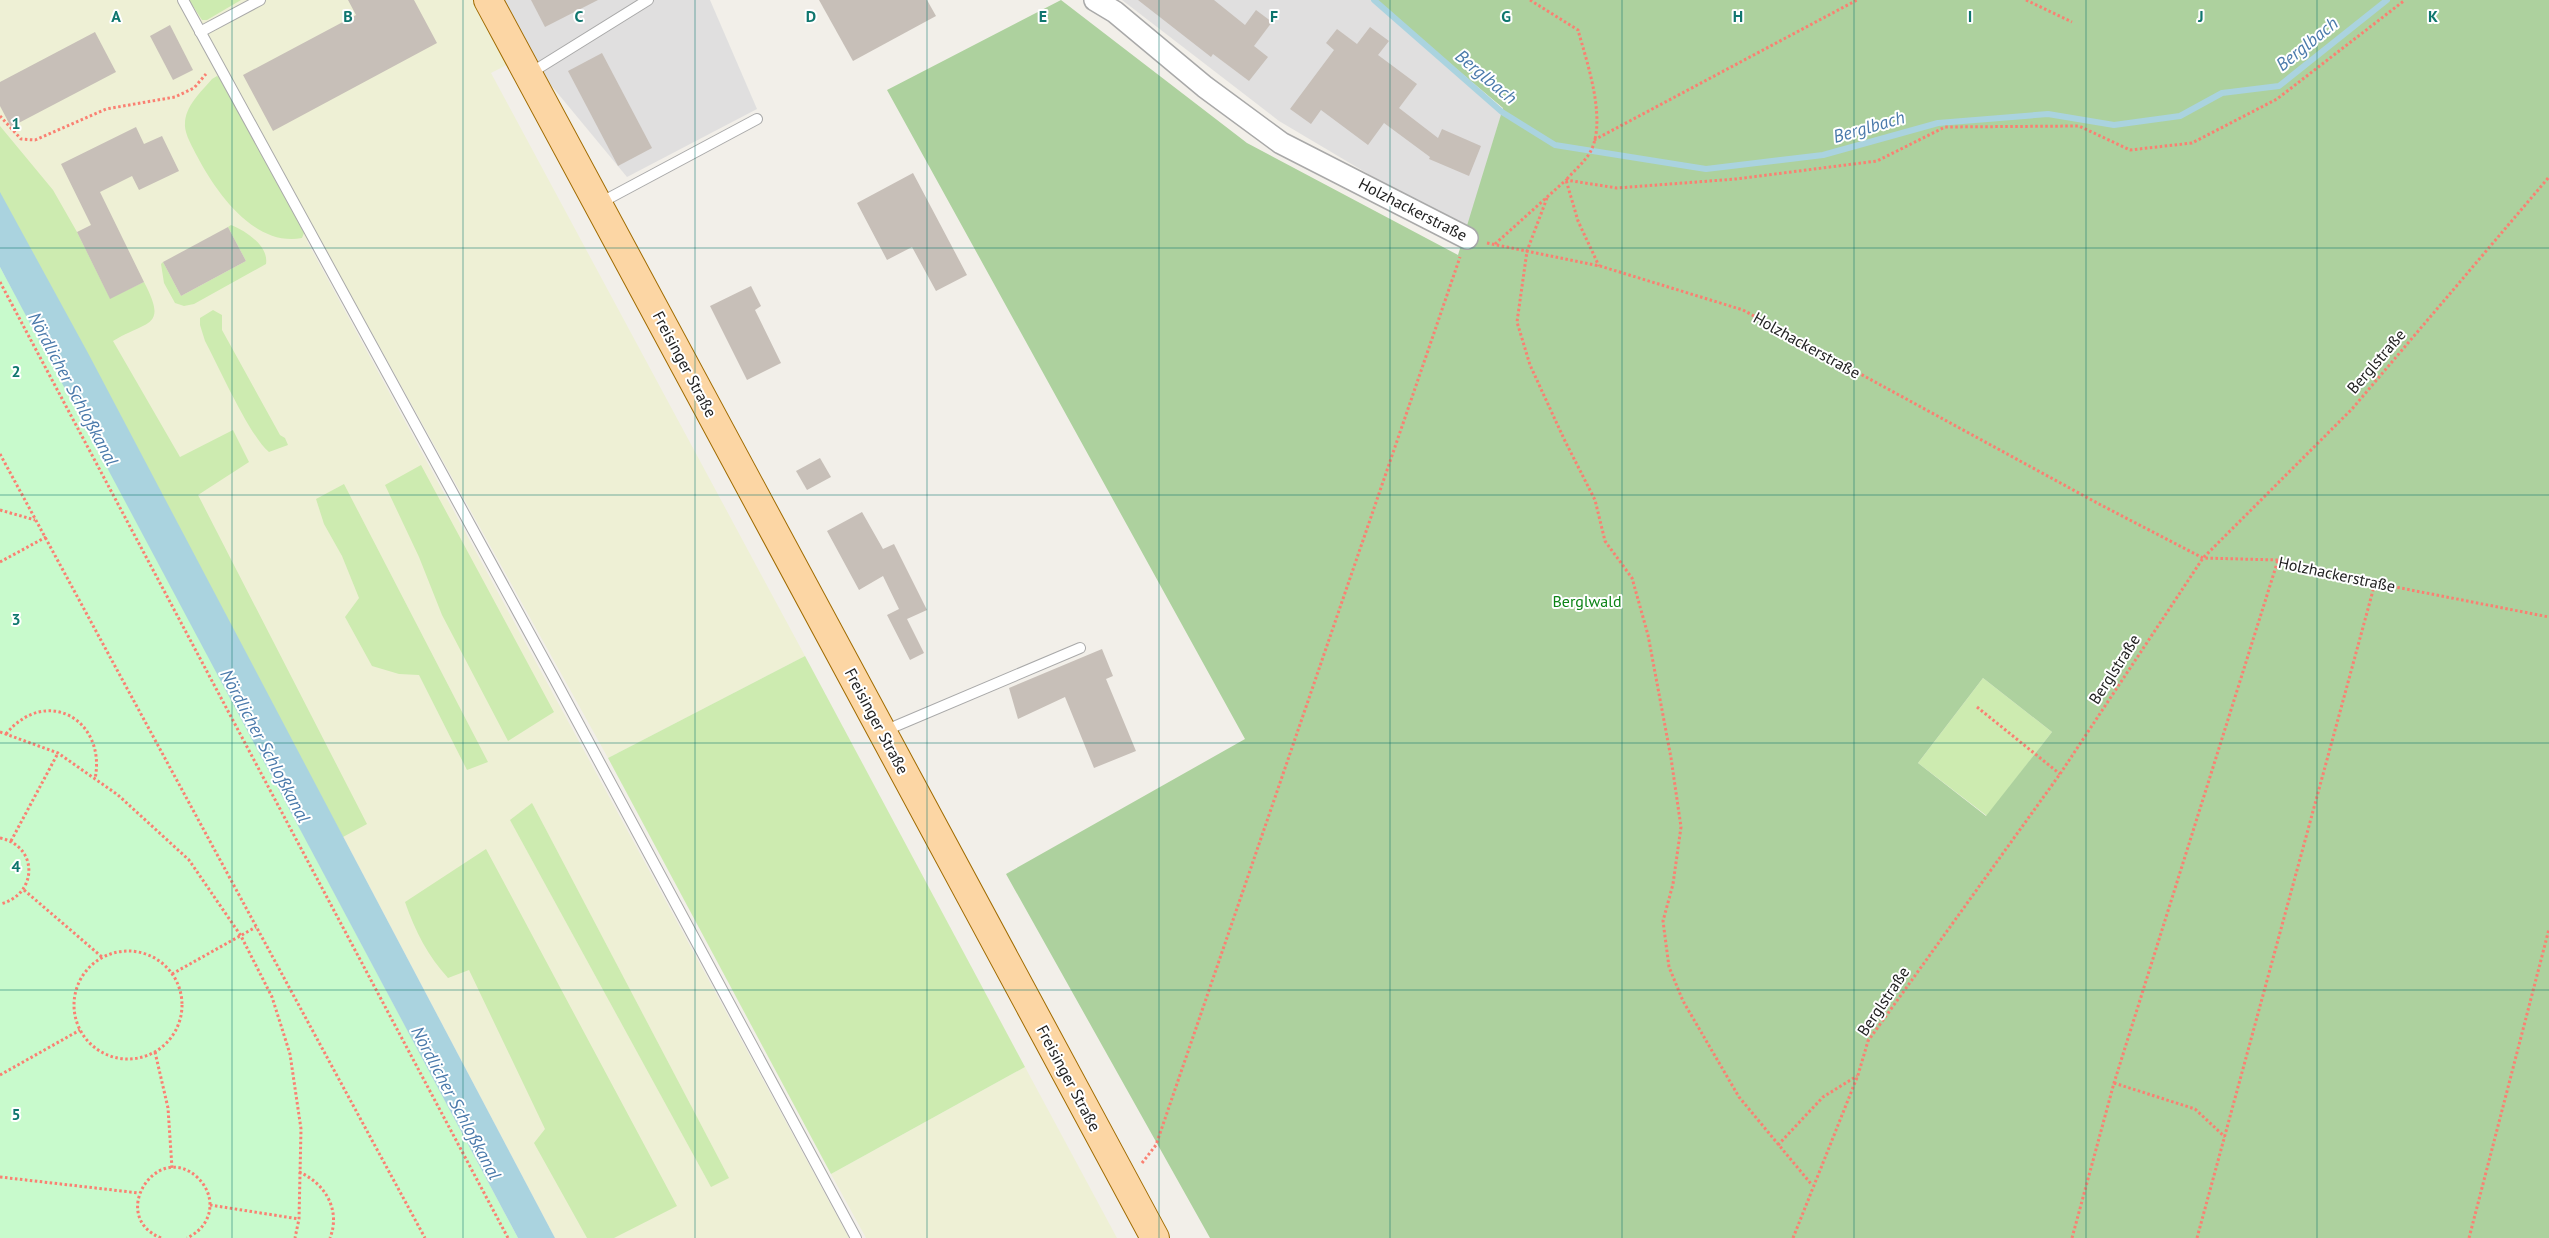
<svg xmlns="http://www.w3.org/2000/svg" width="2549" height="1238" font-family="'PT Sans',sans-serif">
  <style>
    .residential { fill: #e0dfdf }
    .farmland { fill: #eef0d5 }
    .grass { fill: #cdebb0 }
    .forest { fill: #add19e; fill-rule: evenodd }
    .park { fill: #c8facc }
    .water { fill: #aad3df }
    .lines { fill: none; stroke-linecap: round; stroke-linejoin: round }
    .stream { stroke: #aad3df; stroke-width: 6 }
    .building { fill: #c7bfb8 }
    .service-casing { stroke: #a9a9a9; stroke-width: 12 }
    .minor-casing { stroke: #a9a9a9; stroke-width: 24 }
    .primary-casing { stroke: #a06b00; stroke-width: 30 }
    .path { stroke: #fa8072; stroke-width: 3; stroke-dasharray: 2.5 2.5; stroke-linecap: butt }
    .service { stroke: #fff; stroke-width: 10 }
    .minor { stroke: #fff; stroke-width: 21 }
    .primary { stroke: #fcd6a4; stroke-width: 28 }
    .grid { fill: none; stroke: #0f766e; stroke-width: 1; stroke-opacity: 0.55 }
    .labels { text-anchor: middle; stroke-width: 4; stroke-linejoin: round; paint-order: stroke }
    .street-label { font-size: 16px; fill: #222; stroke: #fff }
    .park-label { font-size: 16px; fill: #0c8416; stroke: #fff }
    .water-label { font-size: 18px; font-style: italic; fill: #4a7aab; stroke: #fff }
    .grid-label { font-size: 16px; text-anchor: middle; font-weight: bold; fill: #0f766e; stroke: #fff; stroke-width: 4; stroke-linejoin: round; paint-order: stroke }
  </style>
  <rect width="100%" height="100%" fill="#f2efe9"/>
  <!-- residential -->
  <g class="residential">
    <path d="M494,0H710L757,109L627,177L526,55Z"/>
    <path d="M1122,0H1374L1502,112L1466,232L1279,121Z"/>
  </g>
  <!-- farmland -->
  <g class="farmland">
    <path d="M0,0H494L526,55L491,73L805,656L608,758L318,236L307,241L849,1238H555L88,353L0,192Z"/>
    <path d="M1025,1067L1117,1238H866L831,1174Z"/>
  </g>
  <!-- grass -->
  <g class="grass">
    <path d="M189,0H241L207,20H202Z"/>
    <path d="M217,76L220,78L303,227L304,233L302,238C254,247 216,192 197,156C193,148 184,133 185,124C185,106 201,92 212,79Z"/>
    <path d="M0,126L53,190L77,232L110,298L144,282C168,328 148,320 113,341L180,457L233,430L249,462L198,495L367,824L343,837L0,209Z"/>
    <path d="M231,225C246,231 269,246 266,264L194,304L184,306L175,303L164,283L161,264L163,262L181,296L246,261L228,227Z"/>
    <path d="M213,310L222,315V330L280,435L285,438L288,445L269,452C249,435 219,367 205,341L200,325V318Z"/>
    <path d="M421,465L554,712L508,741L442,615L419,557L385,485Z"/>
    <path d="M344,484L488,762L467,770L419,675L399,674L372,666L345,617L359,598L342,556L324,524L316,499Z"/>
    <path d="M805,656L1025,1067L831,1174L608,758Z"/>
    <path d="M1983,678L2052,732L1987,816L1918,763Z"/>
    <path d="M532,803L729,1178L711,1187L510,820Z"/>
    <path d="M486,849L677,1206L614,1238H587L534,1143L545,1129L469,970L448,978C428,956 415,931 405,902Z"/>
  </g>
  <!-- forest -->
  <path class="forest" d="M1061,0L1247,143L1458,255L1503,108L1374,0H2549V1238H1210L1006,874L1245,739L887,90ZM1983,678L2052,732L1986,816L1918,763Z"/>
  <!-- park -->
  <path class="park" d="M0,267L56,370L518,1238H0Z"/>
  <!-- water -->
  <path class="water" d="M0,192L88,353L555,1238H518L0,267Z"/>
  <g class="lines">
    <!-- stream -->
    <path class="stream" d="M1374,0L1502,112L1555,145L1706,169L1823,155L1938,123L2048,114L2114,125L2180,116L2222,93L2279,86L2387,0"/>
  </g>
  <!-- building -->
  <g class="building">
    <path d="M348,0H414L437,43L273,131L243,75L356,15Z"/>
    <path d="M531,0H598L545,27Z"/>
    <path d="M819,0H927L936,16L853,61Z"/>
    <path d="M1138,0H1214L1245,25L1256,10L1272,22L1254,46L1268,57L1249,81L1213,54L1211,57Z"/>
    <path d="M170,25L193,70L173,80L150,36Z"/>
    <path d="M1370,27L1389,41L1378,55L1417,84L1399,108L1438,138L1442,129L1481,146L1469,176L1429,159L1430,157L1384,123L1368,145L1321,110L1311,124L1290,109L1334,50L1326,43L1337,29L1357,44Z"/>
    <path d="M95,32L116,72L11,127L0,106V82Z"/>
    <path d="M602,53L652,148L618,166L568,71Z"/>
    <path d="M136,127L144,144L162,136L179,171L139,190L132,176L100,192L144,282L110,299L77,232L91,225L61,164Z"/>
    <path d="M913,173L967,275L936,291L912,247L887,260L857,203Z"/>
    <path d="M228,227L246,261L181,296L163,262Z"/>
    <path d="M751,286L761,306L755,310L781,363L747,380L710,306Z"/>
    <path d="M820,458L831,477L807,490L796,471Z"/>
    <path d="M862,512L883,549L894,544L927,610L907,619L924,653L910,660L887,615L899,609L883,576L859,590L827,531Z"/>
    <path d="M1102,649L1113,676L1106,679L1136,751L1094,768L1065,697L1018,719L1009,688Z"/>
  </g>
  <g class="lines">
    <defs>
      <g id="service">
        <path d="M183,0L554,678L856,1238"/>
        <path d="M200,32L260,0"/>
        <path d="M529,74L648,0"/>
        <path d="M600,203L757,119"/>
        <path d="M884,731L1080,648"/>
      </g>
      <path id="minor" d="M1095,0L1115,12L1205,87L1281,143L1467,238"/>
      <path id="primary" d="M488,0L1155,1238"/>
    </defs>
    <!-- service casing -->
    <use href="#service" class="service-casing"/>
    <!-- minor casing -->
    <use href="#minor" class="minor-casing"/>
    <!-- primary casing -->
    <use href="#primary" class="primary-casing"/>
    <!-- path -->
    <g class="path">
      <path d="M1530,0L1578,30C1587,63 1610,127 1587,157C1581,165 1573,172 1566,180L1578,221L1599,266"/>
      <path d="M2026,0L2072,22"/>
      <path d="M0,116L21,139L35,140L106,109L175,97L194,88L206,74"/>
      <path d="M1594,140L1857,0"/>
      <path d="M1547,198L1527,251L1517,322L1530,365L1564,439L1595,500L1605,541L1632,578L1648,635L1671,758L1681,827L1673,884L1663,921L1669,967L1683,1001L1739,1097L1812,1185"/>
      <path d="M1487,243L1600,266L1743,310L2099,504L2203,558L2278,560L2375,583L2549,617"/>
      <path d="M1495,244L1566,180L1617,188L1736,179L1877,161L1945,127L2079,126L2130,150L2192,143L2277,99L2405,0"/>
      <path d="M0,282L508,1238"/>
      <path d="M0,454L425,1238"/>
      <path d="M0,510L35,520"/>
      <path d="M0,562L46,537"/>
      <path d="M1977,707L2060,774"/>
      <path d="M0,732L58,753L118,795L189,860L241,936L272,997L290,1054L301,1129L299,1219L295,1238"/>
      <path d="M6,734C46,685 107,720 95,779"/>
      <path d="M0,838C39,846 38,895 0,904"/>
      <path d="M11,841L58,753"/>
      <path d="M24,890L102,957"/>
      <circle cx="128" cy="1005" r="54"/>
      <path d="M172,974L256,927"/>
      <path d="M155,1052L168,1108L172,1168"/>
      <path d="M0,1075L80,1030"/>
      <path d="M2114,1083L2195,1109L2225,1137"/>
      <path d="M1778,1145L1823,1097L1857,1076"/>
      <path d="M1142,1163L1156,1145L1460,257"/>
      <path d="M299,1172C325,1183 341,1210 330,1238"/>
      <path d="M0,1177L139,1193"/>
      <path d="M210,1205L299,1219"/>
      <path d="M161,1238C107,1216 158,1139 198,1178C205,1185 210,1194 210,1205C210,1220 200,1232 187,1238"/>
      <path d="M1793,1238L1858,1075L1868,1041L2060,774L2203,558L2352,409L2549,177"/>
      <path d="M2072,1238L2114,1083L2278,560"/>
      <path d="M2197,1238L2375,583"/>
      <path d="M2469,1238L2549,929"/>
    </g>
    <!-- service -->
    <use href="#service" class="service"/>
    <!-- minor -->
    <use href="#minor" class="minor"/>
    <!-- primary -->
    <use href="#primary" class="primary"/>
  </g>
  <!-- grid -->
  <path class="grid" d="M232,0V1238M463,0V1238M695,0V1238M927,0V1238M1159,0V1238M1390,0V1238M1622,0V1238M1854,0V1238M2086,0V1238M2317,0V1238M0,248H2549M0,495H2549M0,743H2549M0,990H2549"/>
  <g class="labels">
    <!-- street labels -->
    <g class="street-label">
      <text transform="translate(1413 209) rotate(27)" y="6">Holzhackerstraße</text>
      <text transform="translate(1807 345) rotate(29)" y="6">Holzhackerstraße</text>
      <text transform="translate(2376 361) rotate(-49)" y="6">Berglstraße</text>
      <text transform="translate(685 364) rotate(62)" y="6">Freisinger Straße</text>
      <text transform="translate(2337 574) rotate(12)" y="6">Holzhackerstraße</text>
      <text transform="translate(2114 669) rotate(-57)" y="6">Berglstraße</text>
      <text transform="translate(877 721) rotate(62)" y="6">Freisinger Straße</text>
      <text transform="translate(1883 1001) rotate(-56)" y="6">Berglstraße</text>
      <text transform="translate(1069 1078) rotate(62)" y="6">Freisinger Straße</text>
    </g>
    <!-- park labels -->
    <g class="park-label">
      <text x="1587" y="607">Berglwald</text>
    </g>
    <!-- water labels -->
    <g class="water-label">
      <text transform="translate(2307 44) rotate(-39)" y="6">Berglbach</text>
      <text transform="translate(1486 77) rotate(40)" y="6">Berglbach</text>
      <text transform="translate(1869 127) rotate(-16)" y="6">Berglbach</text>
      <text transform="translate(73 389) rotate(62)" y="6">Nördlicher Schloßkanal</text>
      <text transform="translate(265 746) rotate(62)" y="6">Nördlicher Schloßkanal</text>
      <text transform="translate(456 1103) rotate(62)" y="6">Nördlicher Schloßkanal</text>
    </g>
  </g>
  <g class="grid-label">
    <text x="116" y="22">A</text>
    <text x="348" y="22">B</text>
    <text x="579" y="22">C</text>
    <text x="811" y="22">D</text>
    <text x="1043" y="22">E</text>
    <text x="1274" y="22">F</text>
    <text x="1506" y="22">G</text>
    <text x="1738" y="22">H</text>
    <text x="1970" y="22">I</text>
    <text x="2201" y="22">J</text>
    <text x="2433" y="22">K</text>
    <text x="16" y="129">1</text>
    <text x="16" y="377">2</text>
    <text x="16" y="625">3</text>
    <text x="16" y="872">4</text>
    <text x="16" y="1120">5</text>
  </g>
</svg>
